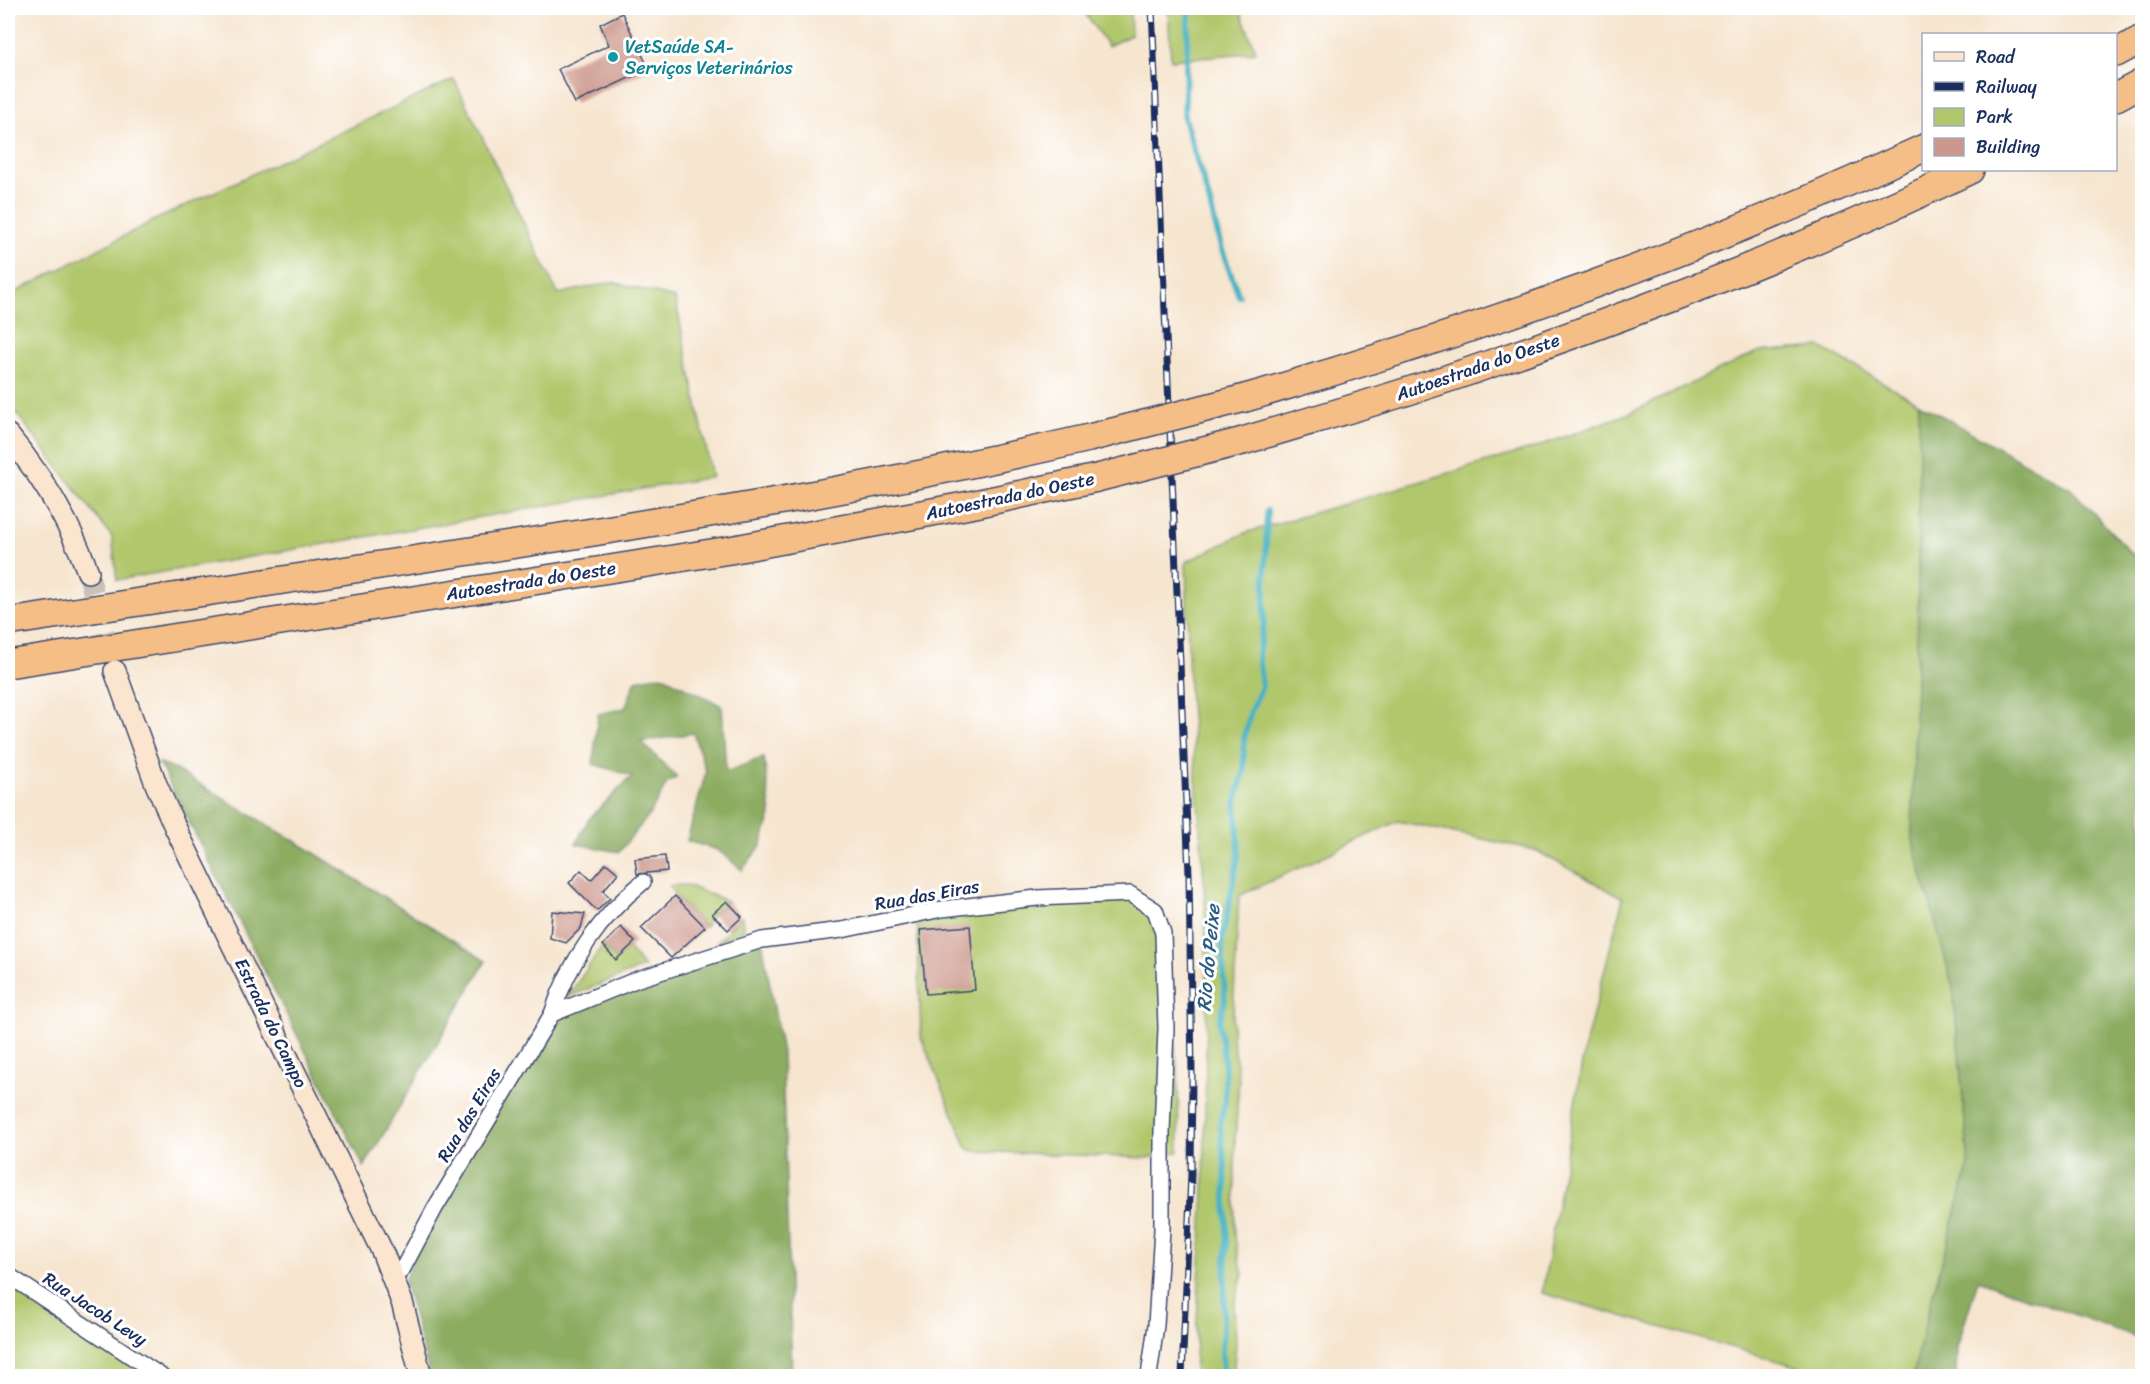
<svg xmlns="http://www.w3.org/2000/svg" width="2150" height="1384" font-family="Sriracha,sans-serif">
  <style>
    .green { fill: #b1c76c; stroke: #667b65; stroke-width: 1.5 }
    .forest { fill: #8cac60; stroke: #546e5f; stroke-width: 1.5 }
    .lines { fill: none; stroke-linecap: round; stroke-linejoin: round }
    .stream { stroke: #45b2c2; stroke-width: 6 }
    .building { fill: #cc988c }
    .secondary-tunnel { stroke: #cac1b8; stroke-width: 21; stroke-dasharray: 21 10; stroke-linecap: butt }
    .street-casing { stroke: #3c4a6f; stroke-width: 18 }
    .secondary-casing { stroke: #3c4a6f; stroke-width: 24 }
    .highway-casing { stroke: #3c4a6f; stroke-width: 30 }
    .street { stroke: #fff; stroke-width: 15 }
    .secondary { stroke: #fbe5cf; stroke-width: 21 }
    .highway { stroke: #f6be87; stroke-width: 27 }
    .rail-casing { stroke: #1b2f5e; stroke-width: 7 }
    .rail { stroke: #fff; stroke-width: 4.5; stroke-dasharray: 14; stroke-linecap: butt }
    .highway-bridge-casing { stroke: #3c4a6f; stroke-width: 30; stroke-linecap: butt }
    .highway-bridge { stroke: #f6be87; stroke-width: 27 }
    .culture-dot { fill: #0f9aa8; stroke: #fff; stroke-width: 2 }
    .labels { text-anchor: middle; stroke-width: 6; stroke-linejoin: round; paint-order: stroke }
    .culture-label { font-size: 18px; fill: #0d838f; stroke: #fff; text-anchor: start }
    .street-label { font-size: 18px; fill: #1b2f5e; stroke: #fff }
    .water-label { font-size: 20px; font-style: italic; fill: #2a5d81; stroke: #fff }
  </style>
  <rect width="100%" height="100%" fill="#fff"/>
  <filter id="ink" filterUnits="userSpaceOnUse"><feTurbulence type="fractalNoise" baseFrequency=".0167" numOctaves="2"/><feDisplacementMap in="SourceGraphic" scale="12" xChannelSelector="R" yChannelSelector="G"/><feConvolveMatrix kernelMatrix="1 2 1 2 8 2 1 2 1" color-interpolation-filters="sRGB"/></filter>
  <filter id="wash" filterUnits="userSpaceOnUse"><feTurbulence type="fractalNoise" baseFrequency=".008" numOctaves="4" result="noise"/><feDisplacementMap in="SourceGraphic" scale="24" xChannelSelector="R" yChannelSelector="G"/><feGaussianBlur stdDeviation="1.35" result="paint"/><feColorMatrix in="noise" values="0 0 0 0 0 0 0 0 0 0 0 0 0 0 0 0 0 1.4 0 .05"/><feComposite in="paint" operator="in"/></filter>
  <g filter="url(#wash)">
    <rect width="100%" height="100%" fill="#f6e5cf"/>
    <!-- green -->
    <g class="green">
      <path d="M1081,8H1130L1131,35L1108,46Z"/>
      <path d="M1168,8H1239L1256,52L1171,60Z"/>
      <path d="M454,79L558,294L612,282L675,298L712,477L117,580L112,537L17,414L8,405V296L155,220Z"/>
      <path d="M1820,347L1919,403L1918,605L1912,837L1953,987L1969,1165L1928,1312L1913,1376H1831L1542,1293L1585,1046L1623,898L1535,850L1398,821L1239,896L1232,1036L1239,1079L1235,1142V1238L1243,1275L1234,1305L1236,1344L1233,1376H1194L1204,1190L1207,986L1204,880L1189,690L1186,562L1245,533L1531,449L1630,413L1757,352Z"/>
      <path d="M686,885L727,901L712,914L705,927L675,896L670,886Z"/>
      <path d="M1130,894L1155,910L1178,1072L1179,1152L1148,1158L973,1151L967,1148L921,1037L917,915Z"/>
      <path d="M742,917L744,929L716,943Z"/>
      <path d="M603,945L616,960L628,948L644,967L565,998C581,981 590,963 603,945Z"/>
      <path d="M8,1275L161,1376H8Z"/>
    </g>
    <!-- forest -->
    <g class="forest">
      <path d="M1919,403L2071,489L2129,551L2142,562V1339L1978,1280L1957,1347L1956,1376H1913L1928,1312L1969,1165L1953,987L1912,837L1918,605Z"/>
      <path d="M661,675L722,706L726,772L764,757L771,815L761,846L742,870L718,850L687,841L706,772L693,733L641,742L677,777L667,783L650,814L619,852L576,844L588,820L632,776L593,764L598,714L625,708L636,680Z"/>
      <path d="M159,763L176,770L308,849L486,961L364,1167Z"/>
      <path d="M762,940L782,1053L792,1376H430L404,1281L435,1208L552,1014Z"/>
    </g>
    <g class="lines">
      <!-- stream -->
      <g class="stream">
        <path d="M1189,8L1184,118L1208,196L1221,247L1239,296"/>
        <path d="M1223,1376L1222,1350L1227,1235L1225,1166L1220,1124L1225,1102V1067L1219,1023L1225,1000L1222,941L1239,852L1236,802L1244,770V739L1251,710L1262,687L1258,655L1264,624L1267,511"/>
      </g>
    </g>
    <g id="blocks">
      <!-- building -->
      <g class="building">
        <path d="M622,13L649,69L575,103L558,69L609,45L600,24Z"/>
        <path d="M665,856L667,871L637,874L635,859Z"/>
        <path d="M606,863L618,873L603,891L610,898L597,911L569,883L581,870L591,880Z"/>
        <path d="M675,896L705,927L671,958L641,928Z"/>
        <path d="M727,901L742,917L728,930L712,914Z"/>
        <path d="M552,911L585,914L581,928L566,943L550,938Z"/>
        <path d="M970,926L975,990L926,994L920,930Z"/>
        <path d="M621,927L635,942L616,960L603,945Z"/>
      </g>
    </g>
  </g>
  <g filter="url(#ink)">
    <use href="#blocks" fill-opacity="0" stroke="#3c4a6f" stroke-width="1.5"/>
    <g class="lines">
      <!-- secondary-tunnel -->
      <path class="secondary-tunnel" d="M88,572L112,661"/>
      <defs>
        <g id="street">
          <path d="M552,1014C568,963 601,916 643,882"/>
          <path d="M8,1275L161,1376"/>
          <path d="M393,1277L402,1270L435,1208L552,1014L638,979L762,940L842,930L942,909L1037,898L1130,894L1155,910L1163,933L1166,1028L1162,1132V1230L1156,1325L1149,1376"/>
        </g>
        <g id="secondary">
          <path d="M8,435C41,475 70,523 88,572"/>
          <path d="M115,671L156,784L175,827L382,1251L402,1302L421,1376"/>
        </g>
        <g id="highway">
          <path d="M2116,53L2142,39"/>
          <path d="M2116,97L2142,83"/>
          <path d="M1245,398C1477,331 1704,250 1924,148"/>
          <path d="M1243,441C1325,416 1409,393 1490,364C1651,308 1817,244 1970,170"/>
          <path d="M8,622C151,601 295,578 438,556C656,523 874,488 1089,438"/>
          <path d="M8,664L730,550L975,504L1097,478"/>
        </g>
      </defs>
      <!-- street casing -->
      <use href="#street" class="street-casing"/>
      <!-- secondary casing -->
      <use href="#secondary" class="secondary-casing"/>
      <!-- highway casing -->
      <use href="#highway" class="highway-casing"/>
      <!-- street -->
      <use href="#street" class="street"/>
      <!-- secondary -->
      <use href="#secondary" class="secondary"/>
      <!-- highway -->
      <use href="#highway" class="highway"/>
      <defs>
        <path id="rail" d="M1152,8L1189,874L1192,1074L1191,1174L1182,1376"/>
      </defs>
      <!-- rail casing -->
      <use href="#rail" class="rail-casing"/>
      <!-- rail -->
      <use href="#rail" class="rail"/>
      <defs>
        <g id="highway-bridge">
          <path d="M1089,438L1245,398"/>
          <path d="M1097,478L1243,441"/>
        </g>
      </defs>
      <!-- highway-bridge casing -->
      <use href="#highway-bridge" class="highway-bridge-casing"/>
      <!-- highway-bridge -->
      <use href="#highway-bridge" class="highway-bridge"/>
    </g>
  </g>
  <!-- markers -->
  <circle class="culture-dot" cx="613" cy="57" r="6"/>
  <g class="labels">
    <!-- culture labels -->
    <g class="culture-label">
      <text x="625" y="53">VetSaúde SA-<tspan x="625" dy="21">Serviços Veterinários</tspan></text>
    </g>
    <!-- street labels -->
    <g class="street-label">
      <text transform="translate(1478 367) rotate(-19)" y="6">Autoestrada do Oeste</text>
      <text transform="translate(1010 496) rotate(-12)" y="6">Autoestrada do Oeste</text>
      <text transform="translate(531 581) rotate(-9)" y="6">Autoestrada do Oeste</text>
      <text transform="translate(927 895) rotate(-10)" y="6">Rua das Eiras</text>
      <text transform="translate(271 1023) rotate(64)" y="6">Estrada do Campo</text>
      <text transform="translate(469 1115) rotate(-59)" y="6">Rua das Eiras</text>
      <text transform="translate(95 1309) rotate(33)" y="6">Rua Jacob Levy</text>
    </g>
    <!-- water labels -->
    <g class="water-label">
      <text transform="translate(1208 958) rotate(-85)" y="7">Rio do Peixe</text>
    </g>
  </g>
  <!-- margin -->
  <rect width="2150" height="1384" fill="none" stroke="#fff" stroke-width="30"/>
  <!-- legend -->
  <rect x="1922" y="33" width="195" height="138" fill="#ffffff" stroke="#a4acbf" stroke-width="1.5"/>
  <rect x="1934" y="52" width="30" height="9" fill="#fbe5cf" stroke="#a4acbf" stroke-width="1.5"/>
  <text x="1976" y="63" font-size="18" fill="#1b2f5e">Road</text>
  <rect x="1934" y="82" width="30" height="9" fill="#1b2f5e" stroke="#a4acbf" stroke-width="1.5"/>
  <text x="1976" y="93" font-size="18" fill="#1b2f5e">Railway</text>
  <rect x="1934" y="108" width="30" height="18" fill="#b1c76c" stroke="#a4acbf" stroke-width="1.5"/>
  <text x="1976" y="123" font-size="18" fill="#1b2f5e">Park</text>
  <rect x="1934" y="138" width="30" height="18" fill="#cc988c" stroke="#a4acbf" stroke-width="1.5"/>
  <text x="1976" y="153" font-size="18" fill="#1b2f5e">Building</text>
</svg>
